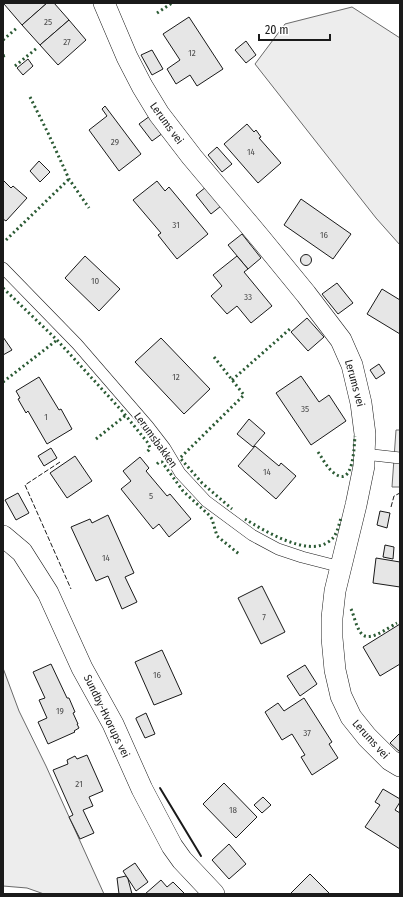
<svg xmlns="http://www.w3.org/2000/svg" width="403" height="897" font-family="'Fira Sans Condensed',sans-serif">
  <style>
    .built { fill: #ededed; stroke: #6a6a6a }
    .building { fill: #e6e6e6; stroke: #1a1a1a }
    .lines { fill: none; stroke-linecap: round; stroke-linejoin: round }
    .service-casing { stroke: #1a1a1a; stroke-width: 12 }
    .minor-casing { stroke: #1a1a1a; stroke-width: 22 }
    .service { stroke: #fff; stroke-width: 11 }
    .minor { stroke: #fff; stroke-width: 21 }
    .hedge { stroke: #2b5a34; stroke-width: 3; stroke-dasharray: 2 3; stroke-linecap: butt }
    .fence { stroke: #1a1a1a; stroke-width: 1; stroke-dasharray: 5 2; stroke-linecap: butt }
    .wall { stroke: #1a1a1a; stroke-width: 2 }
    .labels { text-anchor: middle; stroke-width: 3; stroke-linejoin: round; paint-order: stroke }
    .number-label { font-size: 9px; fill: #4d4d4d }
    .street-label { font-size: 11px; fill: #1a1a1a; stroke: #fff }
  </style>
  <rect width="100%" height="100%" fill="#fff"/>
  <!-- built -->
  <g class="built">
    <path d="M352,7L400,38V245L376,218L255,64L285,24Z"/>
    <path d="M396,430H400V487H392Z"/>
    <path d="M3,668L19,711L46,766L104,894H44L27,888L3,886Z"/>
  </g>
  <!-- building -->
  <g class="building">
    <path d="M6,3H47L22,25L4,4Z"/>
    <path d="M47,3H54L69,20L40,45L22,25Z"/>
    <path d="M189,17L223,69L197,86L190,75L176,84L167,69L180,60L163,34Z"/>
    <path d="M69,20L86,40L58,65L40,45Z"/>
    <path d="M246,41L256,55L246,63L235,50Z"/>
    <path d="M152,50L163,69L152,75L141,55Z"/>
    <path d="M28,59L33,66L23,75L17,68Z"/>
    <path d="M105,106L141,154L119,171L89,130L107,116L102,109Z"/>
    <path d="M150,116L163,133L152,141L139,124Z"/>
    <path d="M247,124L254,132L256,130L261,137L259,138L281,163L258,183L224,144Z"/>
    <path d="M217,147L232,164L222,172L208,155Z"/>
    <path d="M39,161L50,172L40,182L30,171Z"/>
    <path d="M3,180L11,188L13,186L27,198L6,221L3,219Z"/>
    <path d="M157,181L165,191L169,187L208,234L177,259L158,235L161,233L133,200Z"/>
    <path d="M206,187L221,206L211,214L196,195Z"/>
    <path d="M301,199L351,234L333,259L284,225Z"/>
    <path d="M242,234L261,258L248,269L228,245Z"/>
    <circle cx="306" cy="260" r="5.5"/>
    <path d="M85,256L120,289L99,311L65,278Z"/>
    <path d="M237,256L248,269L244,272L272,306L251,323L237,306L227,314L211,296L222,286L213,275Z"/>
    <path d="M337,283L353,303L338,314L322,294Z"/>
    <path d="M382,289L400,300V334L367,314Z"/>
    <path d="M307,318L324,337L308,351L291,332Z"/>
    <path d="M3,337L12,350L3,355Z"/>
    <path d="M161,338L210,389L184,414L135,362Z"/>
    <path d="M379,364L385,373L376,379L370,370Z"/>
    <path d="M301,376L319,402L329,395L346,421L311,445L276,393Z"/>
    <path d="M39,377L59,410L61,409L72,429L47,444L28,411L26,413L18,399L20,398L16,391Z"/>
    <path d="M249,419L265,433L253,447L237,434Z"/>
    <path d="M255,446L279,466L281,463L296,476L276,499L238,466Z"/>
    <path d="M51,448L57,458L44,466L38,456Z"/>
    <path d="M75,456L92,481L67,498L50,473Z"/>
    <path d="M140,457L149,468L146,471L167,496L170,494L191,519L169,537L159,524L153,529L121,489L131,481L123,471Z"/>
    <path d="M18,493L29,513L16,520L5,500Z"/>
    <path d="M380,511L390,513L387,528L377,525Z"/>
    <path d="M108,515L134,573L125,577L137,602L122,609L108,576L96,581L71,527L90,519L92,523Z"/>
    <path d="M385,545L394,547L393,559L383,557Z"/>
    <path d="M376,558L400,562V587L373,583Z"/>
    <path d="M262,586L285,632L261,644L238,598Z"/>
    <path d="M400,624V664L380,676L363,647Z"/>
    <path d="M162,650L182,694L154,705L135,662Z"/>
    <path d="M51,664L67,698H69L75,712L73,713L78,724H77L79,728L74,731L75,732L48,744L38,722L47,718L39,700L45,698L33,672Z"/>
    <path d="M305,665L317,684L300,696L287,676Z"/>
    <path d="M304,698L332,742L329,744L338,758L312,775L301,757L305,755L292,734L282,740L265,712L278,703L284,711Z"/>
    <path d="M146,713L155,734L145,738L136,719V718Z"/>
    <path d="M400,733V752L390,743Z"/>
    <path d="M87,755L103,791L89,797L93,806L83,810L94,833L80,839L69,817L73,815L53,770L68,764L67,760L75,756L77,759Z"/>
    <path d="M224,783L257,817L236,838L203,804Z"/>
    <path d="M383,789L400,799V802L395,810L400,813V849L365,827L380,805L375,802Z"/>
    <path d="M263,797L271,805L262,813L254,805Z"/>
    <path d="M229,844L246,864L229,879L212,860Z"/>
    <path d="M135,863L148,882L136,891L123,871Z"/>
    <path d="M310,874L330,894H290Z"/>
    <path d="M126,876L128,879L132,894H119L117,878Z"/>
    <path d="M161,880L167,887L173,882L185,894H145Z"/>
  </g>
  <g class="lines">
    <defs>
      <g id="service">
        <path d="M3,268L77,344L148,426L165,448L180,473L206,501L252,535L278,549L302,557L341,567"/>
        <path d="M364,454L400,458"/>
      </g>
      <g id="minor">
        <path d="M104,3L127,57L142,86L159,114L192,157L261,239L306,294L341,340L352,365L361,403L365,434L364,454V466L356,505L335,591L332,618V638L335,670L341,696L351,717L367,737L390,760L400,766"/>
        <path d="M3,536L22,552L48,593L82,668L113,724L142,789L172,846L182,860L214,894"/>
      </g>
    </defs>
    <!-- service casing -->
    <use href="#service" class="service-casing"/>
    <!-- minor casing -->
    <use href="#minor" class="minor-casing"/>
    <!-- service -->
    <use href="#service" class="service"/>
    <!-- minor -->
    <use href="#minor" class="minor"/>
    <!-- hedge -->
    <g class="hedge">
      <path d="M157,13L172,3"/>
      <path d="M3,40L18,27"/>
      <path d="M3,56L7,55"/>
      <path d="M15,66L37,48"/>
      <path d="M30,97L48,133L69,179L89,208"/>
      <path d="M6,240L69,179"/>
      <path d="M3,288L57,340L122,411L148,443L150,448L149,450L145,453"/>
      <path d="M214,357L244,395L180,458L202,483L232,509"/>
      <path d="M232,380L291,328"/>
      <path d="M3,382L57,340"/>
      <path d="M96,439L126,415"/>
      <path d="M318,452C323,459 327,468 334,473C354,489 354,445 355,436"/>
      <path d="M157,464L159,462H162L183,491L209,515L212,519L217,536L239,554"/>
      <path d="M245,519C263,530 307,557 328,542C337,537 338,527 341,518"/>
      <path d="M351,609C354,615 357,631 363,635C372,641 389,627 397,623"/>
    </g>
    <!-- fence -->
    <g class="fence">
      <path d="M60,462L25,485L71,589"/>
      <path d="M391,507L394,496L400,493"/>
    </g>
    <!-- wall -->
    <path class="wall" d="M160,788L201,856"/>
  </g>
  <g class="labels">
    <!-- number labels -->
    <g class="number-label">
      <text x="48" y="25">25</text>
      <text x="67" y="45">27</text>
      <text x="192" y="56">12</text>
      <text x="115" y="145">29</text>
      <text x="251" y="155">14</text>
      <text x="176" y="228">31</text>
      <text x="324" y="238">16</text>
      <text x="95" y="284">10</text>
      <text x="248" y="300">33</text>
      <text x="176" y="380">12</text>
      <text x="305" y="412">35</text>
      <text x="46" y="420">1</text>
      <text x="267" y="475">14</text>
      <text x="151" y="499">5</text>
      <text x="106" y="561">14</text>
      <text x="264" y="620">7</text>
      <text x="157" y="678">16</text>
      <text x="60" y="714">19</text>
      <text x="307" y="736">37</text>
      <text x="79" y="787">21</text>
      <text x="233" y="813">18</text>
    </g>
    <!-- street labels -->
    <g class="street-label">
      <text transform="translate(167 123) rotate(54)" y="4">Lerums vei</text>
      <text transform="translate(355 383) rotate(75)" y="4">Lerums vei</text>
      <text transform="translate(156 440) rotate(54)" y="4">Lerumsbakken</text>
      <text transform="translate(107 716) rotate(64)" y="4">Sundby-Hvorups vei</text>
      <text transform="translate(371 739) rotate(48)" y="4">Lerums vei</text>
    </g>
  </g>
  <!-- border -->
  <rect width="403" height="897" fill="none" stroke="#1a1a1a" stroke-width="8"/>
  <!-- scale -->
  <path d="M259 34v6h71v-6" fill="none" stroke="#1a1a1a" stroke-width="2"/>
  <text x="265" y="34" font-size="12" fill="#1a1a1a" stroke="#ffffff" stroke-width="3" paint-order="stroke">20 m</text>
</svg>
